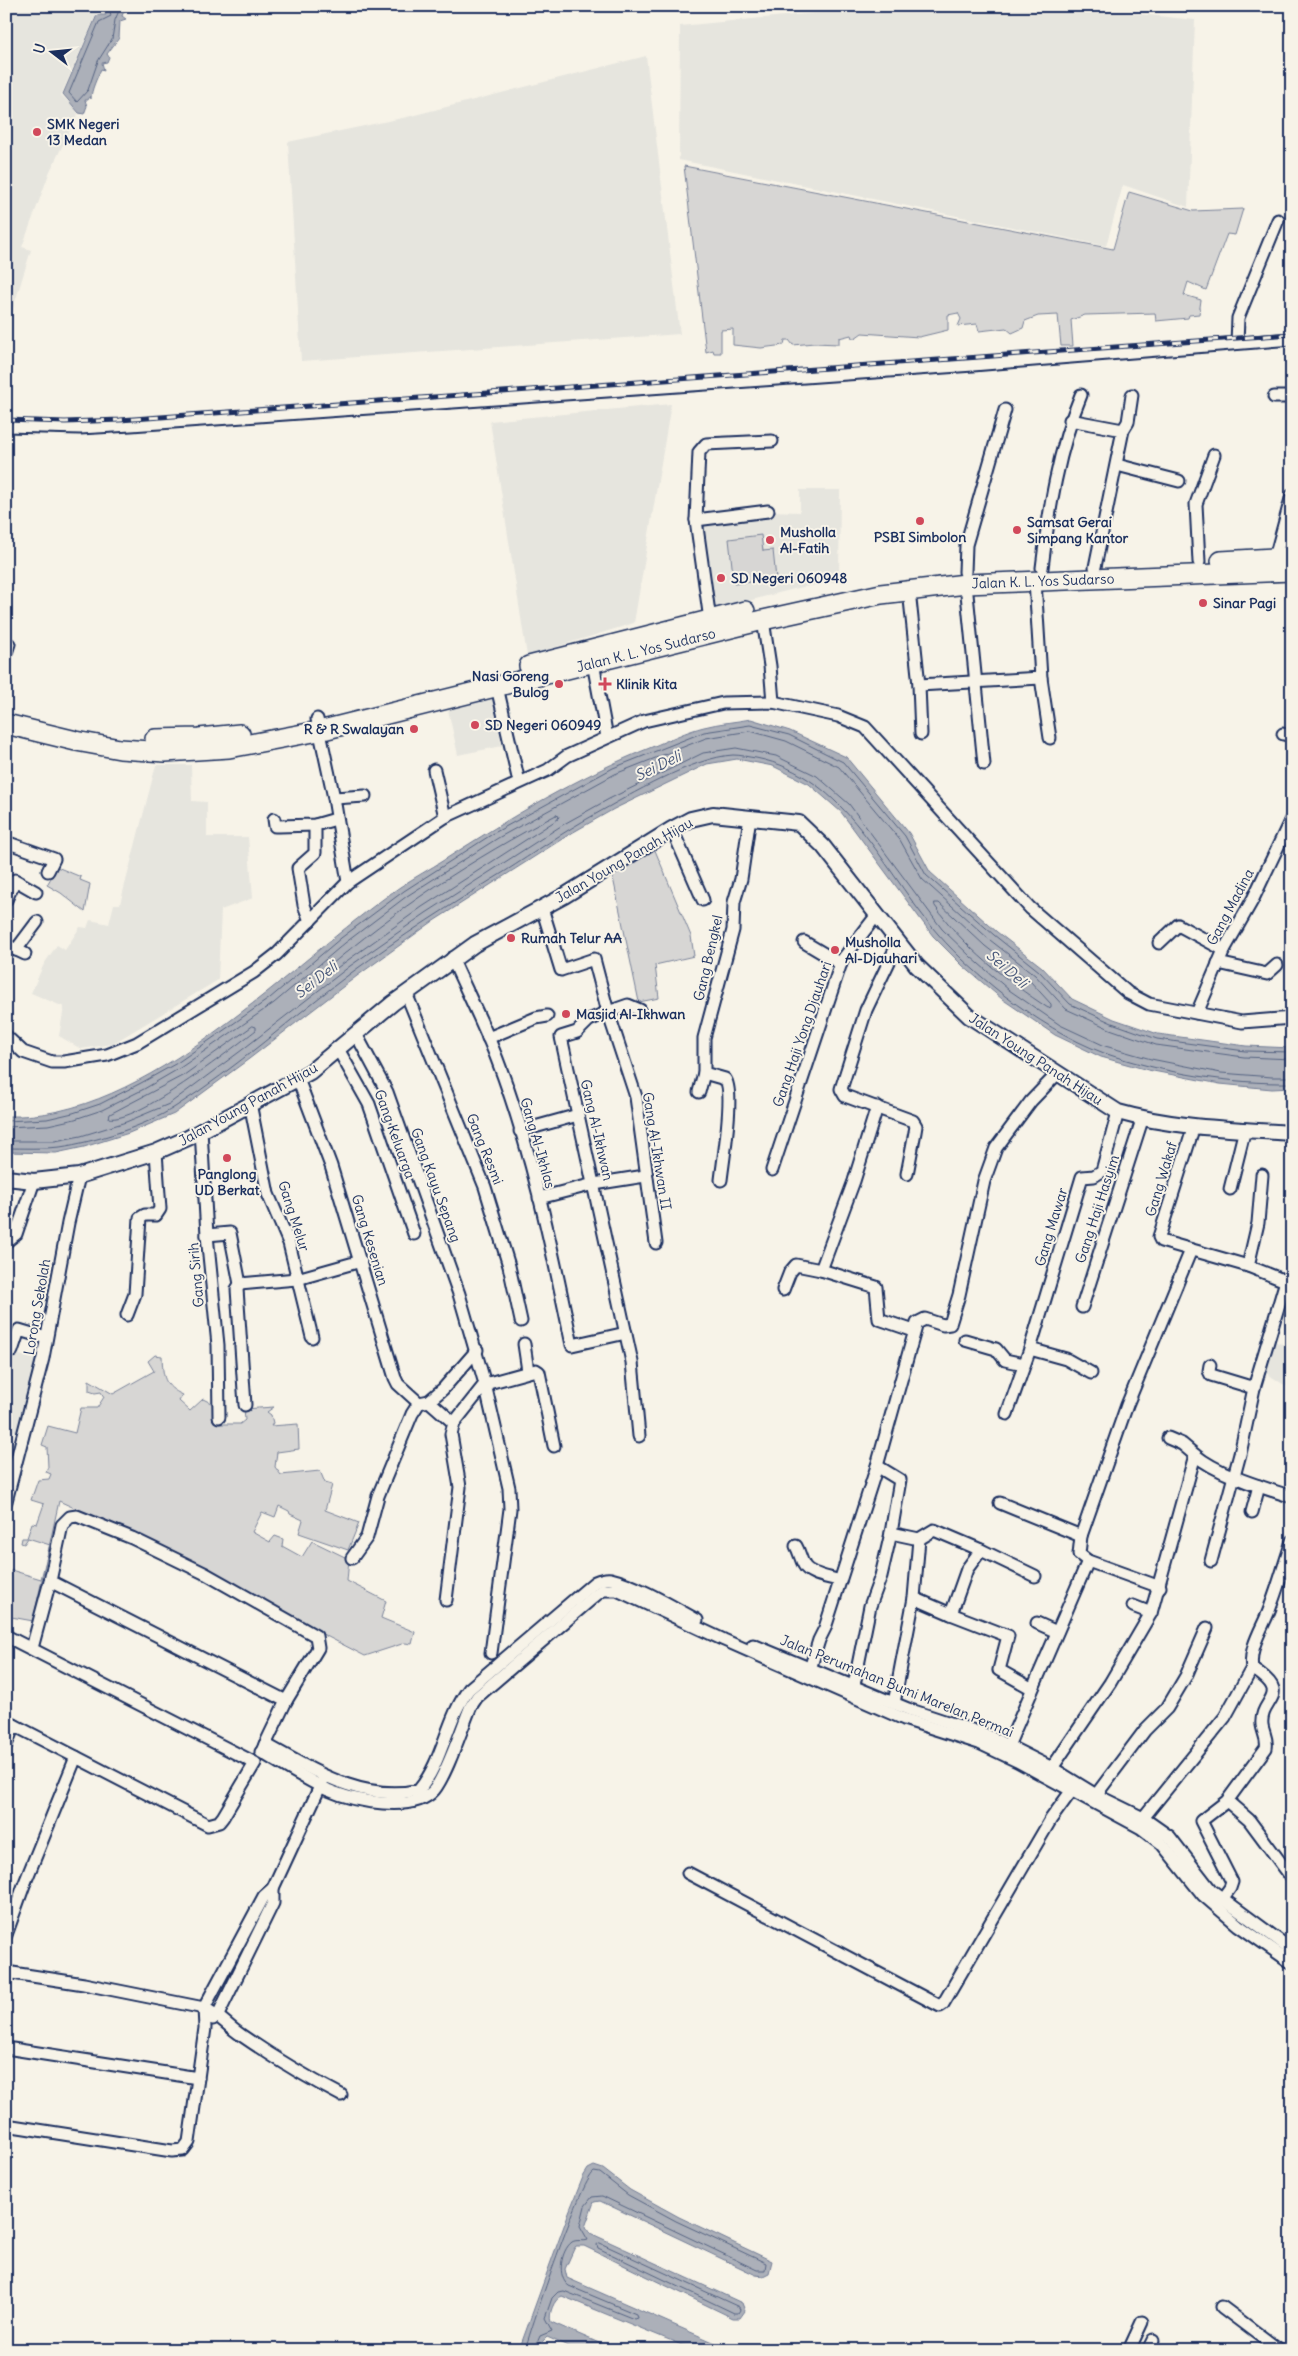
<svg xmlns="http://www.w3.org/2000/svg" width="1298" height="2356" font-family="Delius,sans-serif">
  <style>
    .built { fill: #e6e5de }
    .green { fill: #d7d6d4; stroke: #798299 }
    .water { fill: #acb0b9; stroke: #727c95 }
    .lines { fill: none; stroke-linecap: round; stroke-linejoin: round }
    .shore { stroke: #556382; stroke-width: 1 }
    .minor-casing { stroke: #1b2f5e; stroke-width: 15 }
    .tertiary-casing { stroke: #1b2f5e; stroke-width: 18 }
    .trunk-casing { stroke: #1b2f5e; stroke-width: 22 }
    .minor { stroke: #f7f3e8; stroke-width: 11 }
    .tertiary { stroke: #f7f3e8; stroke-width: 14 }
    .trunk { stroke: #f7f3e8; stroke-width: 19 }
    .rail-casing { stroke: #1b2f5e; stroke-width: 5 }
    .rail { stroke: #f7f3e8; stroke-width: 3; stroke-dasharray: 9; stroke-linecap: butt }
    .poi-dot { fill: #d1495b; stroke: #f7f3e8; stroke-width: 2 }
    .labels { text-anchor: middle; stroke-width: 4; stroke-linejoin: round; paint-order: stroke }
    .poi-label { font-size: 14px; font-weight: bold; fill: #1b2f5e; stroke: #f7f3e8; text-anchor: start }
    .street-label { font-size: 14px; fill: #1b2f5e; stroke: #f7f3e8 }
    .water-label { font-size: 15px; font-style: italic; fill: #465679; stroke: #f7f3e8 }
  </style>
  <rect width="100%" height="100%" fill="#f7f3e8"/>
  <filter id="ink" filterUnits="userSpaceOnUse"><feTurbulence type="fractalNoise" baseFrequency=".02" numOctaves="2"/><feDisplacementMap in="SourceGraphic" scale="10" xChannelSelector="R" yChannelSelector="G"/><feConvolveMatrix kernelMatrix="1 2 1 2 8 2 1 2 1" color-interpolation-filters="sRGB"/></filter>
  <g filter="url(#ink)">
    <!-- built -->
    <g class="built">
      <path d="M6,6H100L61,95L73,106L78,114L50,171L22,247L31,250L6,331Z"/>
      <path d="M888,6H1064L1195,20L1188,207L1123,185L1106,246L679,160L680,26Z"/>
      <path d="M646,56L680,334L301,361L288,142L407,117Z"/>
      <path d="M671,404L634,623L527,656L490,421Z"/>
      <path d="M800,490H840L839,581L798,588L713,610L699,522L770,511L800,512Z"/>
      <path d="M491,695L502,746L458,755L447,705Z"/>
      <path d="M156,765H191L192,801L207,802V837H248L253,898L221,910L218,980L112,1044L81,1049L59,1036L64,1007L31,993L44,964L57,945L65,950L80,927L87,928L90,920L109,924L114,904H120Z"/>
      <path d="M1269,1340L1292,1347V1390L1263,1371Z"/>
      <path d="M6,1351L40,1361L20,1433L6,1429Z"/>
    </g>
    <!-- green -->
    <g class="green">
      <path d="M684,166L1113,249L1129,192L1193,211L1243,209L1235,235L1227,234L1206,290L1188,282L1184,295L1201,300L1199,314L1189,315L1188,318L1156,321L1155,313L1085,315L1071,320L1073,346H1061L1058,315L1038,316L1025,321L1023,328L1012,333L1006,328L979,331L977,324L958,326L961,319L958,313L948,315V330L919,337L862,333L855,338H852L851,335L839,338V344L814,343L793,345L789,340H785L784,345L761,348L733,345V329L721,330V353H714L713,350L706,352Z"/>
      <path d="M761,535L763,551L773,550L776,579L734,584L729,539Z"/>
      <path d="M654,848L691,936L694,956L655,965L659,998L639,1002L612,873Z"/>
      <path d="M57,867L81,877L80,880L90,884L85,912L61,893L47,885Z"/>
      <path d="M155,1355L162,1356C163,1376 163,1386 183,1395L179,1401L190,1411L203,1399L217,1406L218,1424H240L245,1420L244,1409L274,1407L267,1412L271,1415L273,1423L271,1426L298,1424L299,1449L277,1452L275,1467L281,1475L320,1471L325,1483L332,1485L325,1510L359,1523L348,1550L299,1533L303,1520L290,1514L289,1511L279,1506L275,1517L262,1512L252,1532L270,1542L275,1536L283,1539L282,1546L302,1557L312,1541L349,1559L347,1581L386,1601L381,1618L415,1632L412,1644L405,1643L365,1656L105,1522L59,1501L33,1621L6,1616V1587L11,1570L41,1579L50,1545L28,1538L24,1544L21,1543L22,1538H27L32,1523L37,1524L44,1504L31,1500L38,1480L49,1479L51,1474L46,1472L48,1467L47,1447L42,1445L48,1426L75,1433L81,1408H97L104,1397L101,1392L95,1393L89,1391V1380L113,1394L154,1371L148,1361Z"/>
    </g>
    <!-- water -->
    <g class="water">
      <path d="M102,6H126V11H124L122,16L126,19L120,21L119,38L107,54L109,57L107,62L102,63L104,70L101,69C97,78 91,90 91,99L90,96L88,100H85L87,106L84,114L79,113L63,94L97,15H106Z"/>
      <path d="M751,719L790,731L846,757L909,833L930,872L997,932L1042,967L1072,999L1114,1019L1158,1034L1246,1046L1292,1048V1088L1272,1089L1220,1084L1148,1070L1101,1057L1055,1035L1002,999L963,966L933,936L841,812L809,784L773,766L737,759L707,764L614,809L570,834L432,922L357,976L249,1059L174,1114L129,1133L84,1147L56,1153L6,1152V1116C147,1122 291,962 400,887C415,877 430,869 444,860C511,817 579,776 652,747C669,740 687,731 704,727C719,723 735,722 751,719Z"/>
      <path d="M594,2166L603,2169L630,2190L679,2217L772,2261L769,2273L763,2276L756,2275L600,2201L594,2202L585,2227L590,2233L742,2303L745,2311L740,2318H733L584,2246H576L574,2249L565,2269L567,2278L720,2345L722,2350H694L562,2296C554,2299 548,2314 551,2322L615,2350H577L547,2337L541,2343L539,2350H519L569,2212L583,2177L588,2169Z"/>
    </g>
    <g class="lines">
      <!-- shore -->
      <g class="shore">
        <path d="M109,6L111,16L99,22L69,93L77,102L88,90L98,61L112,39L115,20L121,6"/>
        <path d="M556,815L559,816L558,819L422,907L327,975L324,974V971C394,910 474,858 556,815Z"/>
        <path d="M935,903H939L985,946L1030,981L1051,1004V1007L1048,1008C1006,980 964,948 935,906Z"/>
        <path d="M253,1026L256,1027V1030C232,1049 136,1124 109,1118L110,1114L184,1075Z"/>
        <path d="M6,1121L47,1119L73,1113L100,1104L141,1083L177,1063L270,998L341,938L404,891L494,833L613,768L704,732L750,725L789,735L843,762L905,836L926,875L994,935L1039,971L1070,1004L1112,1023L1157,1039L1245,1051L1292,1052"/>
        <path d="M6,1127L48,1125L75,1119L102,1110L144,1089L180,1068L274,1003L345,943L407,896L498,838L615,774L706,738L750,731L786,741L839,767L900,840L922,879L990,940L1035,975L1066,1009L1110,1029L1156,1045L1244,1057L1292,1059"/>
        <path d="M6,1141H55L81,1136L126,1122L169,1104L242,1050L350,966L426,913L564,824L609,799L703,753L736,748L776,756L817,776L849,804L942,929L971,957L1009,990L1060,1025L1105,1046L1151,1059L1221,1073L1272,1077H1292"/>
        <path d="M6,1148C24,1148 42,1149 60,1147C94,1142 146,1126 175,1107C237,1068 292,1017 351,973C400,937 452,904 504,872C534,853 563,832 594,815C630,795 694,757 733,755C741,755 748,757 756,758C847,776 882,870 938,934C957,956 981,977 1005,996C1035,1018 1069,1040 1104,1053C1163,1073 1230,1084 1292,1083"/>
        <path d="M600,2243L739,2307L740,2310L738,2313H734L598,2248L597,2245Z"/>
        <path d="M525,2350C532,2325 580,2182 594,2172L600,2173L628,2195L676,2221L766,2263L765,2270H757L602,2196L592,2197L585,2206L580,2226L588,2240C583,2242 577,2239 572,2242C561,2250 556,2277 569,2286L636,2314L637,2318L634,2319L564,2291L558,2292L552,2298L545,2318L552,2331L540,2336L534,2350"/>
      </g>
      <defs>
        <g id="minor">
          <path d="M1237,343L1238,318L1278,220"/>
          <path d="M1274,397H1292"/>
          <path d="M1070,420L1123,430L1095,567"/>
          <path d="M6,426L80,428L131,425L973,365L1292,339"/>
          <path d="M1123,430L1128,422L1132,395"/>
          <path d="M1117,465L1179,481"/>
          <path d="M696,520L768,511"/>
          <path d="M1275,558L1292,495"/>
          <path d="M1199,562L1196,504L1214,455"/>
          <path d="M1042,568C1049,510 1058,450 1081,395"/>
          <path d="M965,572L966,545L1005,410"/>
          <path d="M966,584L984,764"/>
          <path d="M909,590L919,685L921,734"/>
          <path d="M710,620L696,520L699,452L706,444L772,441"/>
          <path d="M763,620L770,666L773,702"/>
          <path d="M6,653L9,644"/>
          <path d="M593,663L607,737"/>
          <path d="M1041,678L1050,738"/>
          <path d="M919,685L1041,678L1035,581"/>
          <path d="M497,687L519,782"/>
          <path d="M317,719L334,798L348,882"/>
          <path d="M1283,734L1292,736"/>
          <path d="M434,770L445,817"/>
          <path d="M334,798L365,796"/>
          <path d="M274,819L275,826H279L315,825L336,819"/>
          <path d="M672,829L703,900"/>
          <path d="M6,842L54,859L48,871"/>
          <path d="M6,900L15,880L36,892"/>
          <path d="M542,908L561,970L594,959L608,1012L589,1020L577,1032L561,1037L632,1362L639,1436"/>
          <path d="M310,921L304,905L298,868L315,853V825"/>
          <path d="M804,942L841,964"/>
          <path d="M898,943L866,1010L841,1089L845,1096L913,1121L916,1126L915,1132L907,1174"/>
          <path d="M1159,943L1178,925L1224,950"/>
          <path d="M6,945L25,954"/>
          <path d="M16,950L37,922"/>
          <path d="M452,958C467,992 484,1025 497,1059C532,1150 552,1249 572,1345L626,1333"/>
          <path d="M1218,963L1267,974L1277,965"/>
          <path d="M406,993L485,1187L509,1266L521,1321"/>
          <path d="M640,1010L628,1005L608,1012L636,1097L656,1243"/>
          <path d="M1197,1013L1224,950L1253,899L1292,817"/>
          <path d="M356,1034L387,1092L459,1294L485,1384L509,1488L510,1509L491,1653"/>
          <path d="M6,1036L23,1052L52,1062H64L107,1055L137,1043L254,972L277,954L348,882L445,817L548,770L567,756L644,721L723,703L773,702L838,716L865,727L1030,908L1128,993L1149,1004L1242,1022L1292,1018"/>
          <path d="M488,1038L536,1018L547,1016"/>
          <path d="M338,1049L369,1104L414,1234"/>
          <path d="M298,1079L331,1166L395,1378L398,1384L419,1403"/>
          <path d="M699,1092L704,1073"/>
          <path d="M250,1103L268,1194L289,1243L312,1337"/>
          <path d="M1194,1126L1159,1237L1161,1241L1248,1266L1283,1280L1285,1284L1254,1388L1240,1454L1211,1561"/>
          <path d="M201,1130L207,1235L218,1345L219,1417"/>
          <path d="M520,1131L578,1115"/>
          <path d="M772,1170L842,960L876,916"/>
          <path d="M721,1180C723,1161 735,1091 725,1079L704,1073V1038L733,930L734,902L741,879L750,817"/>
          <path d="M1230,1189L1245,1129"/>
          <path d="M539,1198L594,1184L645,1176"/>
          <path d="M207,1235L230,1233L240,1284L297,1279L361,1261"/>
          <path d="M6,1242L16,1234L34,1181"/>
          <path d="M1248,1266L1258,1223L1262,1175"/>
          <path d="M821,1270L854,1181L877,1107"/>
          <path d="M240,1284L237,1289L245,1405"/>
          <path d="M783,1290L790,1272L796,1265L821,1270L876,1287L879,1319L914,1331"/>
          <path d="M1082,1307L1142,1120"/>
          <path d="M127,1315L135,1294L140,1218L145,1215H156L160,1209L156,1152"/>
          <path d="M965,1340L996,1349L1005,1360L1024,1364"/>
          <path d="M524,1344L528,1371"/>
          <path d="M1030,1349L1066,1359L1091,1373"/>
          <path d="M12,1351L19,1330L46,1338"/>
          <path d="M1210,1365L1209,1371L1211,1375L1254,1388"/>
          <path d="M429,1401L454,1423"/>
          <path d="M1007,1414L1030,1349L1082,1177L1094,1176L1102,1171L1118,1112"/>
          <path d="M1168,1438L1182,1444L1195,1455"/>
          <path d="M877,1466L900,1480L891,1533L919,1539L934,1530L981,1550"/>
          <path d="M6,1501L43,1358L68,1223L79,1176"/>
          <path d="M1000,1503L1081,1536"/>
          <path d="M1252,1512L1259,1486"/>
          <path d="M919,1539L914,1598L951,1614"/>
          <path d="M796,1546C800,1553 800,1558 804,1565C809,1575 829,1577 840,1581"/>
          <path d="M352,1558L367,1537L378,1496L412,1414L419,1403L429,1401L443,1389L477,1350"/>
          <path d="M50,1581L286,1701L263,1749"/>
          <path d="M1160,1587L1088,1561L1079,1554L1081,1536L1127,1405L1191,1250"/>
          <path d="M446,1600L460,1487L451,1434L454,1423L485,1384L536,1370L539,1372L554,1446"/>
          <path d="M1133,1606L1151,1613"/>
          <path d="M1037,1623L1057,1632"/>
          <path d="M6,1636L255,1763L223,1817L219,1822L208,1825L6,1721"/>
          <path d="M753,1645L908,1709L984,1734L1052,1768L1096,1795L1143,1818L1170,1837L1211,1890L1292,1950"/>
          <path d="M32,1648L50,1581L62,1525L70,1517L77,1516L132,1538L206,1574L316,1636L318,1648L286,1701"/>
          <path d="M810,1669L819,1640L825,1628L877,1466L917,1323L925,1319L943,1325L950,1324L959,1295L984,1181L996,1148L1031,1101L1057,1074"/>
          <path d="M854,1685L870,1606L881,1576L891,1533"/>
          <path d="M1031,1688L999,1670L1008,1636L951,1614L967,1569L981,1550L1035,1576"/>
          <path d="M894,1703L914,1598"/>
          <path d="M265,1744C313,1770 363,1803 419,1790C444,1760 446,1719 469,1689L595,1582C600,1580 605,1578 611,1579C637,1585 673,1607 697,1620"/>
          <path d="M6,1745L14,1725"/>
          <path d="M1008,1746L1088,1561"/>
          <path d="M261,1752C283,1765 305,1779 328,1790C353,1801 414,1814 434,1790C447,1774 462,1727 471,1706L477,1697L596,1595L603,1590H617L724,1640L904,1719L979,1743L1017,1761L1141,1828L1162,1844L1203,1895L1238,1925L1292,1963"/>
          <path d="M1052,1768L1110,1683L1151,1613L1195,1455C1219,1475 1262,1487 1292,1497"/>
          <path d="M1096,1795L1145,1730L1167,1708L1186,1676L1207,1628"/>
          <path d="M1227,1801L1249,1820L1292,1878"/>
          <path d="M1143,1818L1225,1717L1252,1668"/>
          <path d="M688,1873L940,2006L943,2004L1051,1819L1075,1786"/>
          <path d="M1222,1899L1230,1888L1232,1882L1201,1821L1227,1801L1266,1748C1268,1739 1263,1733 1262,1725C1259,1698 1295,1696 1252,1668C1248,1646 1265,1625 1271,1605C1279,1584 1285,1562 1292,1541"/>
          <path d="M6,1935L24,1885L76,1757"/>
          <path d="M6,1972L84,1984L204,2008C221,2016 226,2025 241,2035C273,2057 306,2077 341,2095"/>
          <path d="M213,2019L218,2015L273,1903V1888"/>
          <path d="M6,2048L198,2078L205,2028L204,2008L264,1896L273,1888L323,1780"/>
          <path d="M6,2125L172,2151L183,2150L189,2142L198,2078"/>
          <path d="M1222,2307L1279,2350"/>
          <path d="M1129,2350L1142,2322"/>
          <path d="M1148,2350L1153,2340"/>
        </g>
        <path id="tertiary" d="M6,1178L34,1181L79,1176L156,1152L188,1138L310,1072L393,1003L475,944L564,896L672,829L691,819L713,814L799,823L823,846L917,966L969,1016L1118,1112C1174,1128 1234,1129 1292,1133"/>
        <g id="trunk">
          <path d="M1221,561L1292,557"/>
          <path d="M529,666L745,611"/>
          <path d="M6,724L76,741L120,749L165,752L229,748L319,731L763,620L881,594L966,584L1292,571"/>
          <path d="M155,739L199,738L240,734"/>
        </g>
      </defs>
      <!-- minor casing -->
      <use href="#minor" class="minor-casing"/>
      <!-- tertiary casing -->
      <use href="#tertiary" class="tertiary-casing"/>
      <!-- trunk casing -->
      <use href="#trunk" class="trunk-casing"/>
      <!-- minor -->
      <use href="#minor" class="minor"/>
      <!-- tertiary -->
      <use href="#tertiary" class="tertiary"/>
      <!-- trunk -->
      <use href="#trunk" class="trunk"/>
      <defs>
        <path id="rail" d="M6,420L65,422L120,420L1292,334"/>
      </defs>
      <!-- rail casing -->
      <use href="#rail" class="rail-casing"/>
      <!-- rail -->
      <use href="#rail" class="rail"/>
    </g>
  </g>
  <!-- markers -->
  <g class="poi-dot">
    <circle cx="37" cy="132" r="5"/>
    <circle cx="920" cy="521" r="5"/>
    <circle cx="1017" cy="530" r="5"/>
    <circle cx="770" cy="540" r="5"/>
    <circle cx="721" cy="578" r="5"/>
    <circle cx="1203" cy="603" r="5"/>
    <circle cx="559" cy="684" r="5"/>
    <path d="M602.5 676.5h5v5h5v5h-5v5h-5v-5h-5v-5h5z"/>
    <circle cx="475" cy="725" r="5"/>
    <circle cx="414" cy="729" r="5"/>
    <circle cx="511" cy="938" r="5"/>
    <circle cx="835" cy="950" r="5"/>
    <circle cx="566" cy="1014" r="5"/>
    <circle cx="227" cy="1158" r="5"/>
  </g>
  <g class="labels">
    <!-- poi labels -->
    <g class="poi-label">
      <text x="47" y="129">SMK Negeri<tspan x="47" dy="16">13 Medan</tspan></text>
      <text x="1027" y="527">Samsat Gerai<tspan x="1027" dy="16">Simpang Kantor</tspan></text>
      <text x="780" y="537">Musholla<tspan x="780" dy="16">Al-Fatih</tspan></text>
      <text x="920" y="542" text-anchor="middle">PSBI Simbolon</text>
      <text x="731" y="583">SD Negeri 060948</text>
      <text x="1213" y="608">Sinar Pagi</text>
      <text x="549" y="681" text-anchor="end">Nasi Goreng<tspan x="549" dy="16">Bulog</tspan></text>
      <text x="616" y="689">Klinik Kita</text>
      <text x="485" y="730">SD Negeri 060949</text>
      <text x="404" y="734" text-anchor="end">R &amp; R Swalayan</text>
      <text x="521" y="943">Rumah Telur AA</text>
      <text x="845" y="947">Musholla<tspan x="845" dy="16">Al-Djauhari</tspan></text>
      <text x="576" y="1019">Masjid Al-Ikhwan</text>
      <text x="227" y="1179" text-anchor="middle">Panglong<tspan x="227" dy="16">UD Berkat</tspan></text>
    </g>
    <!-- street labels -->
    <g class="street-label">
      <text transform="translate(1043 581) rotate(-2)" y="5">Jalan K. L. Yos Sudarso</text>
      <text transform="translate(646 650) rotate(-14)" y="5">Jalan K. L. Yos Sudarso</text>
      <text transform="translate(624 860) rotate(-30)" y="5">Jalan Young Panah Hijau</text>
      <text transform="translate(1230 907) rotate(-62)" y="5">Gang Madina</text>
      <text transform="translate(708 958) rotate(-77)" y="5">Gang Bengkel</text>
      <text transform="translate(802 1034) rotate(-71)" y="5">Gang Haji Yong Djauhari</text>
      <text transform="translate(1036 1059) rotate(33)" y="5">Jalan Young Panah Hijau</text>
      <text transform="translate(248 1104) rotate(-29)" y="5">Jalan Young Panah Hijau</text>
      <text transform="translate(597 1130) rotate(77)" y="5">Gang Al-Ikhwan</text>
      <text transform="translate(395 1134) rotate(70)" y="5">Gang Keluarga</text>
      <text transform="translate(538 1143) rotate(74)" y="5">Gang Al-Ikhlas</text>
      <text transform="translate(485 1149) rotate(68)" y="5">Gang Resmi</text>
      <text transform="translate(657 1151) rotate(81)" y="5">Gang Al-Ikhwan II</text>
      <text transform="translate(1161 1179) rotate(-73)" y="5">Gang Wakaf</text>
      <text transform="translate(436 1185) rotate(70)" y="5">Gang Kayu Sepang</text>
      <text transform="translate(1097 1209) rotate(-72)" y="5">Gang Haji Hasyim</text>
      <text transform="translate(294 1216) rotate(72)" y="5">Gang Melur</text>
      <text transform="translate(1051 1227) rotate(-73)" y="5">Gang Mawar</text>
      <text transform="translate(370 1240) rotate(73)" y="5">Gang Kesenian</text>
      <text transform="translate(196 1275) rotate(-95)" y="5">Gang Sirih</text>
      <text transform="translate(37 1307) rotate(-80)" y="5">Lorong Sekolah</text>
      <text transform="translate(897 1686) rotate(22)" y="5">Jalan Perumahan Bumi Marelan Permai</text>
    </g>
    <!-- water labels -->
    <g class="water-label">
      <text transform="translate(658 766) rotate(-26)" y="5">Sei Deli</text>
      <text transform="translate(1007 969) rotate(41)" y="5">Sei Deli</text>
      <text transform="translate(316 980) rotate(-38)" y="5">Sei Deli</text>
    </g>
  </g>
  <!-- margin -->
  <rect width="1298" height="2356" fill="none" stroke="#f7f3e8" stroke-width="25"/>
  <rect x="12" y="12" width="1273" height="2331" fill="none" stroke="#1b2f5e" stroke-width="2" filter="url(#ink)"/>
  <!-- north arrow -->
  <g transform="translate(52 52) rotate(286)" stroke="#f7f3e8" stroke-width="4" paint-order="stroke">
  <path d="M0-4L9 19L0 12L-9 19Z" fill="#1b2f5e"/>
  <text y="-8" font-size="14" font-weight="bold" text-anchor="middle" fill="#1b2f5e">U</text>
  </g>
</svg>
